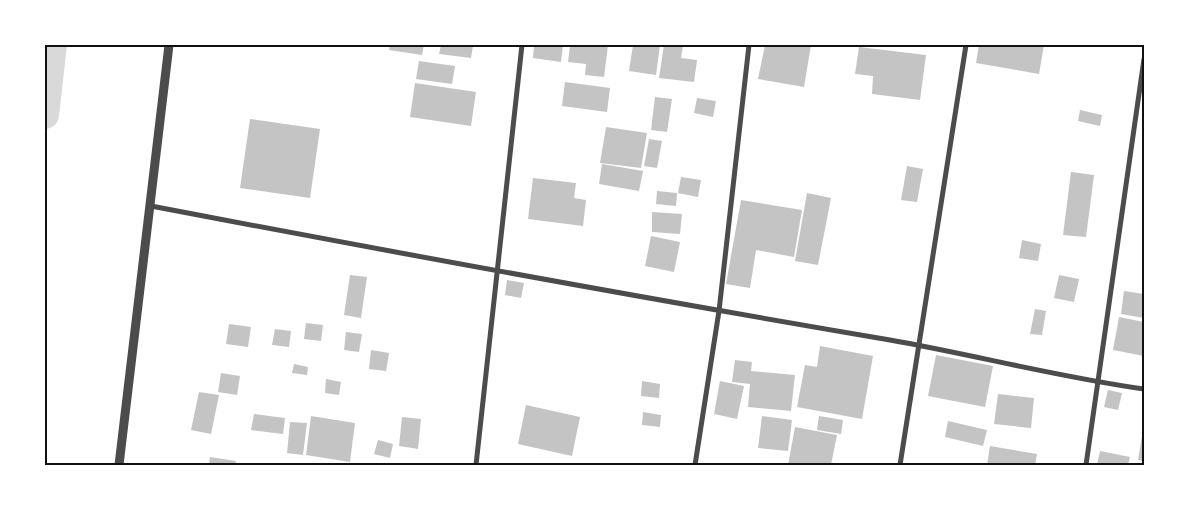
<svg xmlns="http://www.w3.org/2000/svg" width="1189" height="510" font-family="Merriweather,serif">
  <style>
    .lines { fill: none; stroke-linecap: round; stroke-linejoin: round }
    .canal { stroke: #d9d9d9; stroke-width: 28 }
    .building { fill: #c4c4c4 }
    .minor { stroke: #4c4c4c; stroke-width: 5 }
    .tertiary { stroke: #4c4c4c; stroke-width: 9 }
    .neatline { fill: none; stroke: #111; stroke-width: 2 }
  </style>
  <rect width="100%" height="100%" fill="#fff"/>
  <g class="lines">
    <!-- canal -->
    <path class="canal" d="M45,115L53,45"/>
  </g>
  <!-- building -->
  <g class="building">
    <path d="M390,45H424L422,55L389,50Z"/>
    <path d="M441,45H473L471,58L439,54Z"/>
    <path d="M534,45H563L561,62L533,58Z"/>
    <path d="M570,45H608L604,77L585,75L586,64L568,62Z"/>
    <path d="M633,45H660L656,75L629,71Z"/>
    <path d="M664,45H683L681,58L697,60L694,82L659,78Z"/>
    <path d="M765,45H811L804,87L758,79Z"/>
    <path d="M979,45H1044L1039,74L976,63Z"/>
    <path d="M859,47L926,55L920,100L872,94L873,76L855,74Z"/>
    <path d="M419,61L455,66L452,84L416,79Z"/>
    <path d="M565,82L610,88L607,112L562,106Z"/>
    <path d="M415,83L476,92L471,126L410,117Z"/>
    <path d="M655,97L672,99L667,132L651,130Z"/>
    <path d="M697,98L716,101L713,117L694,113Z"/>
    <path d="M1080,110L1102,115L1100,126L1078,121Z"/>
    <path d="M250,119L320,129L310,198L240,188Z"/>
    <path d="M606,127L647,133L641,168L600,163Z"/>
    <path d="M649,139L662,141L657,168L644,166Z"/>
    <path d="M602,164L643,171L639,191L599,184Z"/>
    <path d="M907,166L923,169L917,202L901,200Z"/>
    <path d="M1071,172L1094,175L1086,237L1063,235Z"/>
    <path d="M681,177L701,180L698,197L678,193Z"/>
    <path d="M533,178L576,183L574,198L586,200L583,226L528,219Z"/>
    <path d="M657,191L677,193L676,206L656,204Z"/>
    <path d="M807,193L831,198L818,265L795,261Z"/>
    <path d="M741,200L802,210L794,257L756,250L750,288L726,284Z"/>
    <path d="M652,212L682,214L680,234L652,232Z"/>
    <path d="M651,236L680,242L674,272L645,266Z"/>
    <path d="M1022,240L1041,244L1038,261L1019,258Z"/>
    <path d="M350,275L367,277L361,318L344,315Z"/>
    <path d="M1059,275L1079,279L1074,302L1054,298Z"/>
    <path d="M507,280L524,283L521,298L505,295Z"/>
    <path d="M1124,291L1144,294V318L1121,314Z"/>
    <path d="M1035,309L1046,311L1042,335L1030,334Z"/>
    <path d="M1119,317L1144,322V356L1113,350Z"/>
    <path d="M306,323L323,325L321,341L304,339Z"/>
    <path d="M229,324L251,327L248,347L226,344Z"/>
    <path d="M275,329L291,331L289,347L272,345Z"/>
    <path d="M346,332L362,334L359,352L344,350Z"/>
    <path d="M820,346L873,356L862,419L797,407L805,365L817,367Z"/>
    <path d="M371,350L389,353L386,371L369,369Z"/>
    <path d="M936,355L993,366L985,407L928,396Z"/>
    <path d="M735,360L752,362L751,371L795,375L791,411L748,407L750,384L732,382Z"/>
    <path d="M294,364L308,367L307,375L292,373Z"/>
    <path d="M221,373L240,376L237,395L218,392Z"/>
    <path d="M326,379L341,382L339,395L325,393Z"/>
    <path d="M642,381L660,384L659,398L641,396Z"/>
    <path d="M720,381L744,386L737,419L714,414Z"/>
    <path d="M1108,390L1122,393L1118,410L1104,407Z"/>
    <path d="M199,392L219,395L211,434L191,430Z"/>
    <path d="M998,394L1034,398L1031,428L994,424Z"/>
    <path d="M526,405L580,417L572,456L518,444Z"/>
    <path d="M643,412L661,415L660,427L642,425Z"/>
    <path d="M254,414L285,418L283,434L251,430Z"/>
    <path d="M311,416L355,423L350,462L306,455Z"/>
    <path d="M762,416L792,420L788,451L758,448Z"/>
    <path d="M819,416L843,420L841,434L817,430Z"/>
    <path d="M402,417L421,419L418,449L399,446Z"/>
    <path d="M948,421L987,430L983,446L945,437Z"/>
    <path d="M290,422L307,423L303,455L287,453Z"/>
    <path d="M795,427L837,435L831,465H788Z"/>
    <path d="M1143,430H1144V461L1138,460Z"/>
    <path d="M378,440L393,444L390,458L374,454Z"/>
    <path d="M990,446L1037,454L1035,465H987Z"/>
    <path d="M1100,451L1130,457L1128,465H1097Z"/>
    <path d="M210,457L236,461L235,465H209Z"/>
  </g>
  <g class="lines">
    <!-- minor -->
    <g class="minor">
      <path d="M151,206C397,253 643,298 890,340C975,355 1058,377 1144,389"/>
      <path d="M476,465L522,45"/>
      <path d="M695,465L719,311L749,45"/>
      <path d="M900,465L966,45"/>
      <path d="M1086,465L1144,59"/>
    </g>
    <!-- tertiary -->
    <path class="tertiary" d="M119,465L169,45"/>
  </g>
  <!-- border -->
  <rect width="1189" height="510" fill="none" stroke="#ffffff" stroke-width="92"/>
  <rect x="46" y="46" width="1097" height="418" class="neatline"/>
</svg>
